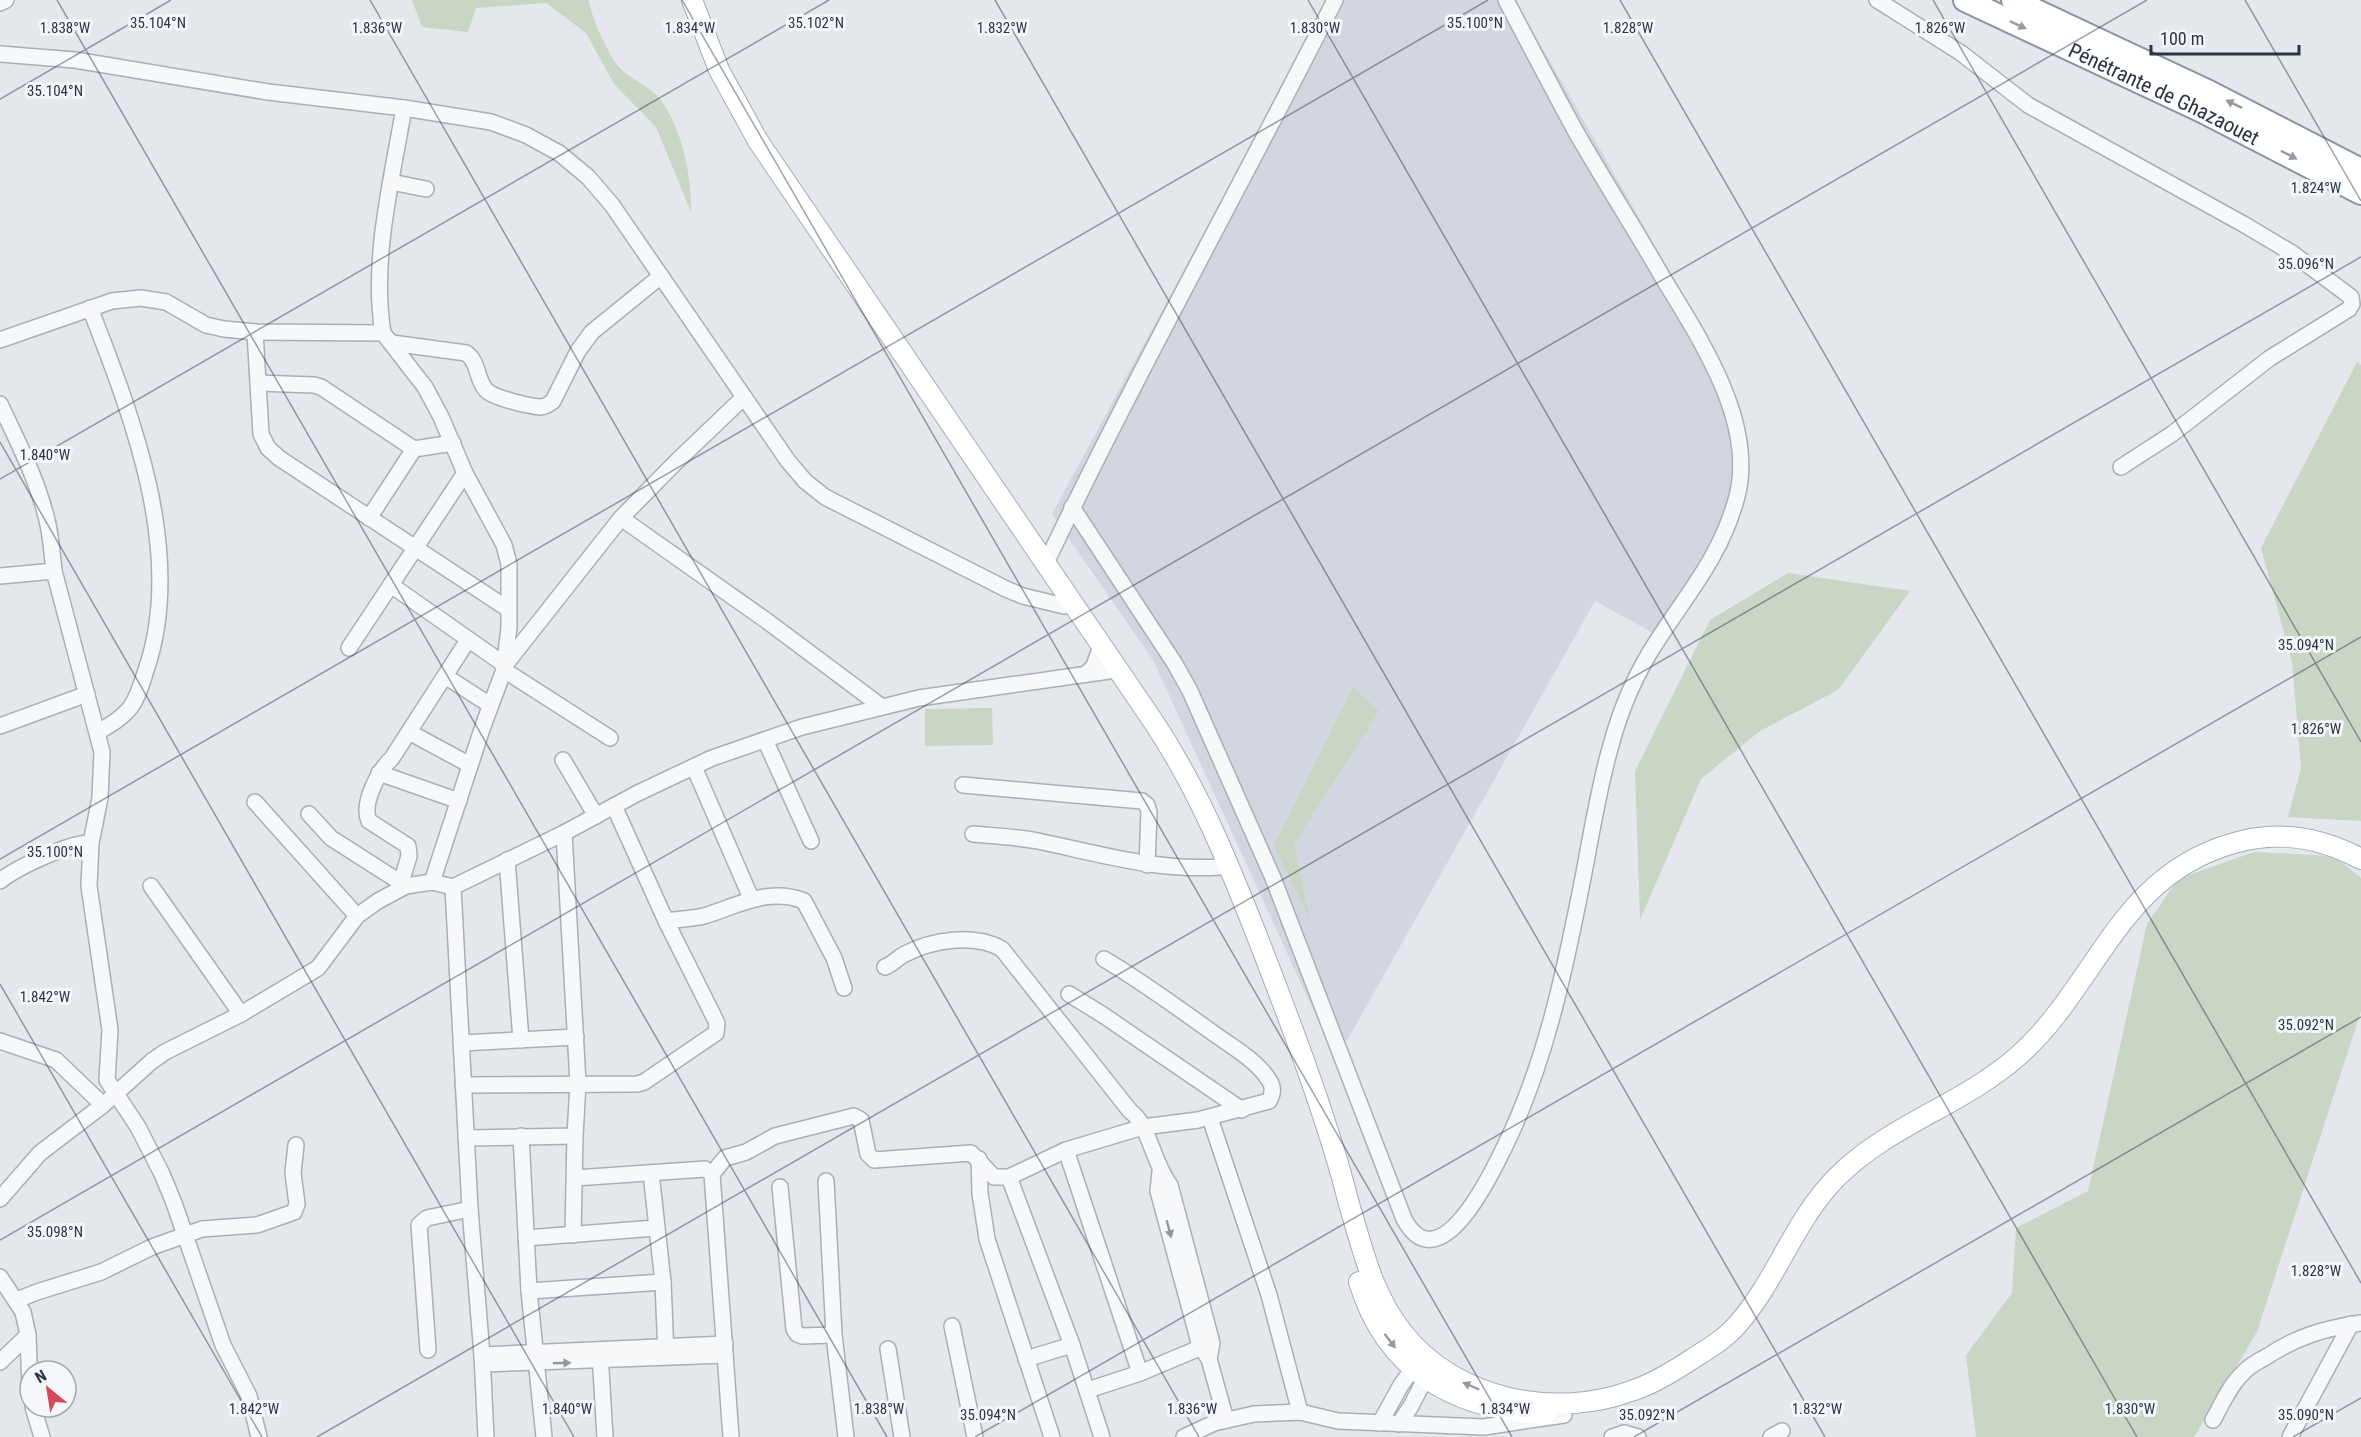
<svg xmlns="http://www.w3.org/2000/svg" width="2361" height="1437" font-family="'Roboto Condensed',sans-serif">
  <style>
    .built { fill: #d2d6de }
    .green { fill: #c9d6c5 }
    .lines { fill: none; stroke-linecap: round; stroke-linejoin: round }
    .minor-casing { stroke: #a9aeb7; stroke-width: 18 }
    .major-casing { stroke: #a3abb8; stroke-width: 22 }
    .highway-casing { stroke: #8b94a3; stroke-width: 26 }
    .minor { stroke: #f7f8fa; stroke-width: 15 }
    .major { stroke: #fff; stroke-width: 20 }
    .highway { stroke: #fff; stroke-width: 22 }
    .oneway { fill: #959aa2 }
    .oneway2 { fill: #9196a0 }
    .ticks { fill: none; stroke: #2b3445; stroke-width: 1.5; stroke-opacity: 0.45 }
    .labels { text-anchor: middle; stroke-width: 6; stroke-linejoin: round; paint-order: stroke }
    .street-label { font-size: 21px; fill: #2b3445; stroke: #f4f6f9 }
    .ticks-label { font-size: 15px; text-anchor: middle; fill: #2b3445; stroke: #f4f6f9; stroke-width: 6; stroke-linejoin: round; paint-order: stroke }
  </style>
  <rect width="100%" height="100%" fill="#e4e7ec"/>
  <!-- built -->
  <path class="built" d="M1330,0H1515L1715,351L1745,429L1749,475L1729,546L1668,641L1595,601L1336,1060L1153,660L1052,514Z"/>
  <!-- green -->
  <g class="green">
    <path d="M412,0H589C590,15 609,56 619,67C630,80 649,85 659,98C682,126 692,177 691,212L656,127L614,84L586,33L546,3L476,8L468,32L422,27Z"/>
    <path d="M2357,362L2361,365V821L2288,817L2301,768L2292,662L2261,548Z"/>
    <path d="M1788,573L1910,591L1838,690L1760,731L1701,779L1640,920L1635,771L1710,620Z"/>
    <path d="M1353,687L1379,711L1294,844L1310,919L1274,846Z"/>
    <path d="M992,708L993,745L925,746V709Z"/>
    <path d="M2254,852L2334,856L2361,878V1011L2257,1332L2194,1437H1976L1966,1355L2012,1293L2016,1228L2088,1191L2147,924L2178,879Z"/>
  </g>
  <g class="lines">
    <defs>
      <g id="minor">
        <path d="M1877,0L1961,53L2028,105L2245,225L2292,253L2351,297L2352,304L2349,309L2270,358L2172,434L2121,467"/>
        <path d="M0,3L6,0"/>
        <path d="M0,54L75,60L268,92L404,108L491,122L526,135L559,153L588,177L612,205L788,461L805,481L825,497L1006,589L1023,596L1064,606"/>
        <path d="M391,182L426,189"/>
        <path d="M90,308C132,416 186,554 146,670C142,683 138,697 130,708C121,719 110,725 98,732"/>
        <path d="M255,332L261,434L268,448L279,458L508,609"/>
        <path d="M383,333C371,261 392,178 404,108"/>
        <path d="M0,340L112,301L141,298L166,302L206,325L224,329L255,332L383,333L425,387L441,417L465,473L504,545L509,564V627L504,670L483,726L432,882"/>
        <path d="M392,343L466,353C479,362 476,379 486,390C493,398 529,406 540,407C546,407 549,404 553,401L578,351L592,332L661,276"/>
        <path d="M258,383L314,385L321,387L414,449L453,443"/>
        <path d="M0,404C17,440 36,477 46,516C51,534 52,553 54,571"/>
        <path d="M1072,507L1175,664L1190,691L1273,878L1404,1219C1439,1284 1491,1175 1504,1148C1545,1065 1564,974 1582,883C1591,837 1598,790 1611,745C1621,708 1636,673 1657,641C1688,593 1720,557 1736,500C1758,425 1700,339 1663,278C1635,229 1604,181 1576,132C1552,88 1529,44 1506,0"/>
        <path d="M369,518L414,449"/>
        <path d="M621,518L767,621L882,707"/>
        <path d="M1046,563C1137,372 1240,188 1335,0"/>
        <path d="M0,576L54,571L102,752L100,798L91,843L89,886L110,1030L107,1080L138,1127L162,1174L174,1203L223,1345L249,1396L259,1437"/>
        <path d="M391,585L505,665L621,518L676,462L744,397"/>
        <path d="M349,648L465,473"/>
        <path d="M504,670L610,738"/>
        <path d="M1086,674L1094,666L1098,654"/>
        <path d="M445,676L490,705"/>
        <path d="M0,726L87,694"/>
        <path d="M409,732L470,765"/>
        <path d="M765,740L811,841"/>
        <path d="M563,760L596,816"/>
        <path d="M694,767L751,898"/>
        <path d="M379,773L459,801"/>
        <path d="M963,785L1142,801L1147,805L1149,812L1147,865"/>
        <path d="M255,802L357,916"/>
        <path d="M309,814L331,838L406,886"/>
        <path d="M564,833L578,1083L575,1136L573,1235"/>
        <path d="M973,834C995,836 1017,837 1038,841C1100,854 1155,871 1220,867"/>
        <path d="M507,860L521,1040"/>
        <path d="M0,881C16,868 70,842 91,843"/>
        <path d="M401,883L409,856L408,846L369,821C361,804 379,770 392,758L468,640"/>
        <path d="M151,886L241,1014"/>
        <path d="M453,887L470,1209L482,1355L486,1437"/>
        <path d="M666,921C678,919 692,919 704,916C737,906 768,887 804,901L834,958L844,988"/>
        <path d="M885,967C893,964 897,958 905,954C932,940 974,933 1002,949L1130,1111C1149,1124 1153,1163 1170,1185L1212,1343L1209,1359"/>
        <path d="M1069,994L1103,1015L1242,1110"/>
        <path d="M0,1041L56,1060L103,1105"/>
        <path d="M461,1043L576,1037"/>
        <path d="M463,1085L637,1084L644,1082L716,1033L717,1023L666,921L614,806"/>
        <path d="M1210,1118L1269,1295L1300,1412"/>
        <path d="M521,1136L529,1291L544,1437"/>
        <path d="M466,1138L575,1136"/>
        <path d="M1066,1150L1140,1373"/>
        <path d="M979,1159L980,1193L987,1239L1052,1437"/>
        <path d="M1160,1172L1158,1191L1200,1346L1209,1359L1226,1420"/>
        <path d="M651,1173L663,1282L666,1356"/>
        <path d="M712,1174L725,1158L746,1152L775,1136L854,1116L861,1120L868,1154L874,1160L971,1153L994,1177H1009L1066,1150L1143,1127L1198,1120L1269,1101C1273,1094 1274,1087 1269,1080C1257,1061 1234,1048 1216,1035C1179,1009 1143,982 1104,959"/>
        <path d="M1009,1177L1072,1345L1102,1437"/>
        <path d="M575,1178L705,1169L712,1174L731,1437"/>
        <path d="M826,1181L834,1335L846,1437"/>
        <path d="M780,1187L794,1329L797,1334L802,1336L834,1335"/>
        <path d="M0,1199L40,1153L103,1105L152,1061L165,1052L241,1014L318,968L357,916L378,901L406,886L432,882L453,887L564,833L638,793L712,758L802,727L919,698L1109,671"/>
        <path d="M526,1238L656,1228"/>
        <path d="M0,1277L23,1312L28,1335L30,1387"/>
        <path d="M529,1291L663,1282"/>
        <path d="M17,1300L37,1292L101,1272L152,1247L202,1229L257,1225L294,1212L297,1204L293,1173L296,1145"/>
        <path d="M952,1326L975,1437"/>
        <path d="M888,1349L902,1437"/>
        <path d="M428,1350L419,1225L427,1218L470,1209"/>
        <path d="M600,1353L605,1437"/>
        <path d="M482,1355L725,1344"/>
        <path d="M1026,1359L1072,1345"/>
        <path d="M0,1362L28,1335"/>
        <path d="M483,1364L725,1355"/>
        <path d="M1088,1390L1140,1373L1209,1344"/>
        <path d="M33,1407L42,1437"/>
        <path d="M2213,1420C2222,1404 2230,1385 2243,1373C2249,1366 2258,1361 2266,1357C2298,1336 2323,1329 2361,1323"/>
        <path d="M1380,1423L1401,1385L1419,1360"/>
        <path d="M1399,1424L1411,1406L1430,1369"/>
        <path d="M1184,1437L1214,1423L1254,1414L1300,1412L1338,1421L1484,1427L1564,1415"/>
        <path d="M1612,1437L1624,1433L1638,1437"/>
        <path d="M1771,1437L1782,1431"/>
        <path d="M2290,1437L2351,1324"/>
      </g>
      <g id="major">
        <path d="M692,0L719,70L758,141L1155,724C1199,791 1228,862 1257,936C1281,998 1305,1059 1325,1122C1334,1149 1342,1176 1349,1204C1363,1250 1372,1294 1403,1333C1456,1400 1555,1420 1634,1390C1655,1383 1674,1371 1692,1359C1708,1349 1725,1339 1737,1325C1777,1280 1794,1220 1837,1177C1889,1125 1962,1105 2017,1057C2098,986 2117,876 2234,843C2279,830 2320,837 2361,859"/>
        <path d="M1359,1282C1387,1373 1457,1410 1546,1414"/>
      </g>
      <g id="highway">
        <path id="s1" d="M1965,0L2202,111L2361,193"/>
        <path d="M2013,0L2209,92L2361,170"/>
      </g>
    </defs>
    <!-- minor casing -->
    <use href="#minor" class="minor-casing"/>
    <!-- major casing -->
    <use href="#major" class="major-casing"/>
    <!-- highway casing -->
    <use href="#highway" class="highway-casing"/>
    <!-- minor -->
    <use href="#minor" class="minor"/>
    <!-- major -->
    <use href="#major" class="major"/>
    <!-- highway -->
    <use href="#highway" class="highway"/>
  </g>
  <!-- one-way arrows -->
  <defs><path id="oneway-solid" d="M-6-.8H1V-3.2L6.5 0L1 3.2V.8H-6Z" transform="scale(1.5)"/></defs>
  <g class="oneway">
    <use href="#oneway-solid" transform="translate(2018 25) rotate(25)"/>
    <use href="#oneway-solid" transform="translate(2234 104) rotate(-154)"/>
    <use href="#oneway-solid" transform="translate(2289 155) rotate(27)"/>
    <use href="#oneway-solid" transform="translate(1390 1341) rotate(53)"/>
    <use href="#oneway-solid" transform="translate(1471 1386) rotate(-157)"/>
  </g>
  <g class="oneway2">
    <use href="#oneway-solid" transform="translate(1169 1229) rotate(75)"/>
    <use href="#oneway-solid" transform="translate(562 1363) rotate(-2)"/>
  </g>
  <!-- ticks -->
  <path class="ticks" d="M57,0L887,1437M370,0L1199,1437M682,0L1512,1437M995,0L1825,1437M1308,0L2137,1437M1620,0L2361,1283M1933,0L2361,742M2245,0L2361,201M0,99L171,0M0,442L574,1437M0,479L829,0M0,859L1488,0M0,984L262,1437M0,1240L2147,0M317,1437L2361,257M975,1437L2361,637M1634,1437L2361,1017M2293,1437L2361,1398"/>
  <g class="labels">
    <!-- street labels -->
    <g class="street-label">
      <text dy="7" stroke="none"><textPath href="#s1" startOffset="220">Pénétrante de Ghazaouet</textPath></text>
    </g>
  </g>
  <g class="ticks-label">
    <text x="1475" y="28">35.100°N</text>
    <text x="158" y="28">35.104°N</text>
    <text x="816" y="28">35.102°N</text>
    <text x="65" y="33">1.838°W</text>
    <text x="690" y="33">1.834°W</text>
    <text x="1002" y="33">1.832°W</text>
    <text x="1628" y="33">1.828°W</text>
    <text x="1940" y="33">1.826°W</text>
    <text x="377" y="33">1.836°W</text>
    <text x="1315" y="33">1.830°W</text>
    <text x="55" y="96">35.104°N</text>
    <text x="2316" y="193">1.824°W</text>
    <text x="2306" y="269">35.096°N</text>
    <text x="45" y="460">1.840°W</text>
    <text x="2306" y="650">35.094°N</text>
    <text x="2316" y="734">1.826°W</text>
    <text x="55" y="857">35.100°N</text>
    <text x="45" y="1002">1.842°W</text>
    <text x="2306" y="1030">35.092°N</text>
    <text x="55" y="1237">35.098°N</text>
    <text x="2316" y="1276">1.828°W</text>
    <text x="254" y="1414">1.842°W</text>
    <text x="567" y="1414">1.840°W</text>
    <text x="879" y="1414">1.838°W</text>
    <text x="1192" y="1414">1.836°W</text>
    <text x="1505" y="1414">1.834°W</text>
    <text x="1817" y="1414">1.832°W</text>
    <text x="2130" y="1414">1.830°W</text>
    <text x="988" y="1420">35.094°N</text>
    <text x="1647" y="1420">35.092°N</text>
    <text x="2306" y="1420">35.090°N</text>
  </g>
  <!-- north arrow -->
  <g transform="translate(48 1389) rotate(330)"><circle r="28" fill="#f4f6f9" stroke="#a4a8b1" stroke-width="1.5"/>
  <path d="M0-4.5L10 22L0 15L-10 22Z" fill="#d1495b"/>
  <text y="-9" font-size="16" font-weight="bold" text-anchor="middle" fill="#2b3445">N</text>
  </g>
  <!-- scale -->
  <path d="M2151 45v9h148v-9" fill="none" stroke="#2b3445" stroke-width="3"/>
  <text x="2160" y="45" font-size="18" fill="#2b3445" stroke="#f4f6f9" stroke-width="4.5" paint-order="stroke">100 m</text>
</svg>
